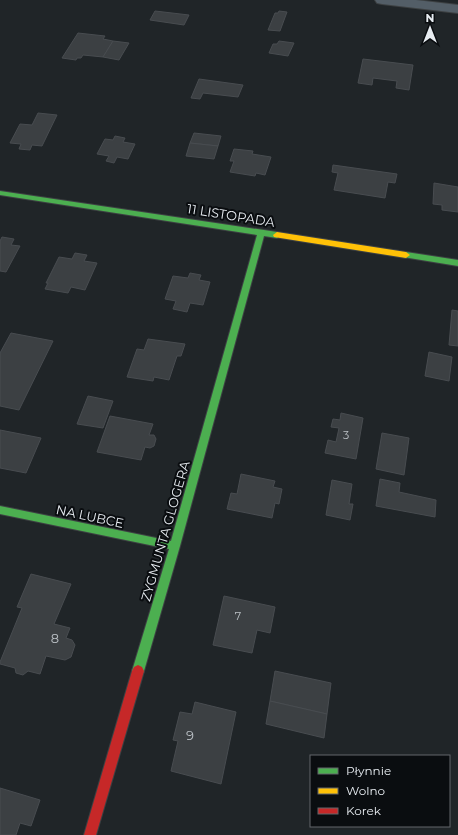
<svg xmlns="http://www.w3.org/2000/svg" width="458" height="835" font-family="Montserrat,sans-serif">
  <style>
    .building { fill: #3c4043; stroke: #484c50 }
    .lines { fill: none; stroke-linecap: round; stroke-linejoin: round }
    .street-casing { stroke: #3d4143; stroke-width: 2 }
    .fast-casing { stroke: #3d4143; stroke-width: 2 }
    .slow-casing { stroke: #3d4143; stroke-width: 2 }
    .jam-casing { stroke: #3d4143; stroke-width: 2 }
    .street { fill: #535e67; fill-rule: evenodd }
    .fast { fill: #4caf50; fill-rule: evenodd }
    .slow { fill: #ffc107; fill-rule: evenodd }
    .jam { fill: #c62828; fill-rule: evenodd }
    .labels { text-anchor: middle; stroke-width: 4; stroke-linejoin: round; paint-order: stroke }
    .number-label { font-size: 11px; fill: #bcc1c6 }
    .street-label { font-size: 13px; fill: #e7ecf1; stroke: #0a0d10 }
    .near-number-label { font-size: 13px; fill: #bcc1c6 }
  </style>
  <rect width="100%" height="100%" fill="#202528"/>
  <!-- building -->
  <g class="building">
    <path d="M155,11L189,15L184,25L150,20Z"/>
    <path d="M279,11L287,12L280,31L268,30L275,13H278Z"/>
    <path d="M78,33L105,36L103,39L113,41L103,57L83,55L81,58H77L76,60L62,58Z"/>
    <path d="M113,41L129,43L119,60L103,57Z"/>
    <path d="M279,41L294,43L288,56L269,53L273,44H277Z"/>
    <path d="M363,59L413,65L409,90L396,88L397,81L373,78L372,85L358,83Z"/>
    <path d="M199,79L243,85L238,97L203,93L200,99L191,98Z"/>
    <path d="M38,113L57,115L42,146L32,145L30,150L19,149L21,144L10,143L20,124L32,125Z"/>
    <path d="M194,133L221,136L218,146L190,143Z"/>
    <path d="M115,136L125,138L123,142L135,144L128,159L117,157L114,163L106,161L109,156L97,154L105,139L113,140Z"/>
    <path d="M190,143L218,146L214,159L186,156Z"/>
    <path d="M234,149L253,151L252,154L271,157L265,175L256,173L255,176L230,172L234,161H230Z"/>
    <path d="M333,165L397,174L395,183L388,182L385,198L334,190L338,173L332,172Z"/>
    <path d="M434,183L458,187V212L442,210V205L433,204Z"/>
    <path d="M2,237L14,239L11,245L20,246L6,272L0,271V241Z"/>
    <path d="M75,253L87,255L84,261L97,263L85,290L71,287L68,293L45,289L48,283H46L59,257L72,259Z"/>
    <path d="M190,273L201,275L199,280L210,282L203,305L190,303L187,312L173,309L176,301L165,299L173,276L188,278Z"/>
    <path d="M452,310L458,311V346L449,345Z"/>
    <path d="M11,333L53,341L19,410L0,406V353Z"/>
    <path d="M148,339L185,344L181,356H177L169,380L154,377L153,381L127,377L137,349L144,350Z"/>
    <path d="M429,352L452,357L449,381L425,376Z"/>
    <path d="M88,396L113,401L103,428L77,424Z"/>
    <path d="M341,413L363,418L356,459L325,453L328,440L336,442L339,428L331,427L333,419L340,420Z"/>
    <path d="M110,416L153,424L149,435H154L156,439L154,446L150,448L145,447L141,460L97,452Z"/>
    <path d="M0,430L41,438L26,473L0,468Z"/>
    <path d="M382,433L409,438L404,475L376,469Z"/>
    <path d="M241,474L275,481L273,487L282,489L279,504L275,503L272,518L227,509L231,493L237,494Z"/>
    <path d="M380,479L400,483L399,492L436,500L435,517L376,506Z"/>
    <path d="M332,480L352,484L349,504H353L350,520L326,515Z"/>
    <path d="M31,574L71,584L54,624L70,628L66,638L72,640L75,645L71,657L65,660L46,656L40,674L28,671L23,675L16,673L15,668L0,664V662L22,608L17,607Z"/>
    <path d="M224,596L275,607L270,633L257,630L252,653L213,645Z"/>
    <path d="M275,671L331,683L327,714L270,701Z"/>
    <path d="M270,701L327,714L324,738L266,724Z"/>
    <path d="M195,702L236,712L221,784L171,771L178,741L173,740L180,712L192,714Z"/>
    <path d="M0,788L40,800L31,826L20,823L16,835H0Z"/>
  </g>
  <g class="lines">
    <defs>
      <path id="street" d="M375,0H416L458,5V13L382,4L377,3Z"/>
      <g id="fast">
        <path d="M0,191L277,232L281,235L277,238L264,236L180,546L144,671L142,675L138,677L134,675L132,671L169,549L0,514V506L171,541L257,235L0,195Z"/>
        <path d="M406,252L458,260V266L403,257L402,255Z"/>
      </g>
      <path id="slow" d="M277,232L406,252L410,255L406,258L274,237L273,235Z"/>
      <path id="jam" d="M138,665L142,667L144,671L96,835H84L132,671L134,667Z"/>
    </defs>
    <!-- street casing -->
    <use href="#street" class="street-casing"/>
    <!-- fast casing -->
    <use href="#fast" class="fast-casing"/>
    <!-- slow casing -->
    <use href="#slow" class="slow-casing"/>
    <!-- jam casing -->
    <use href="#jam" class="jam-casing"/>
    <!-- street -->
    <use href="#street" class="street"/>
    <!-- fast -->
    <use href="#fast" class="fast"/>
    <!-- slow -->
    <use href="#slow" class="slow"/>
    <!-- jam -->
    <use href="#jam" class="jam"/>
  </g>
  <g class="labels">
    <!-- number labels -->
    <g class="number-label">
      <text x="346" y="439">3</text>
      <text x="238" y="620">7</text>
    </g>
    <!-- street labels -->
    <g class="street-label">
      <text transform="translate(231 215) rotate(9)" y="5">11 LISTOPADA</text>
      <text transform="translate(90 516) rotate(12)" y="5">NA LUBCE</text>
      <text transform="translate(165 531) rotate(-74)" y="5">ZYGMUNTA GLOGERA</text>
    </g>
    <!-- near-number labels -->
    <g class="near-number-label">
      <text x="55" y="643">8</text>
      <text x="190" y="740">9</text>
    </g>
  </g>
  <!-- legend -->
  <rect x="310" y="755" width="140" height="72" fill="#0a0d10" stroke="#62666a"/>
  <rect x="318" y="768" width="20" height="6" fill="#4caf50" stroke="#62666a"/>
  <text x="346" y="775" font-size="12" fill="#e7ecf1">Płynnie</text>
  <rect x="318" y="788" width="20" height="6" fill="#ffc107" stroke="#62666a"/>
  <text x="346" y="795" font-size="12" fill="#e7ecf1">Wolno</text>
  <rect x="318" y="808" width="20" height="6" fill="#c62828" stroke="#62666a"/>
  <text x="346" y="815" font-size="12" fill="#e7ecf1">Korek</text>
  <!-- north arrow -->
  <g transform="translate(430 28)" stroke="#0a0d10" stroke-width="3" paint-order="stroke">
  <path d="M0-3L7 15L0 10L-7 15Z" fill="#e7ecf1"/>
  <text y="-6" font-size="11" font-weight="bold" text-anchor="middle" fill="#e7ecf1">N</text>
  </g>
</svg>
